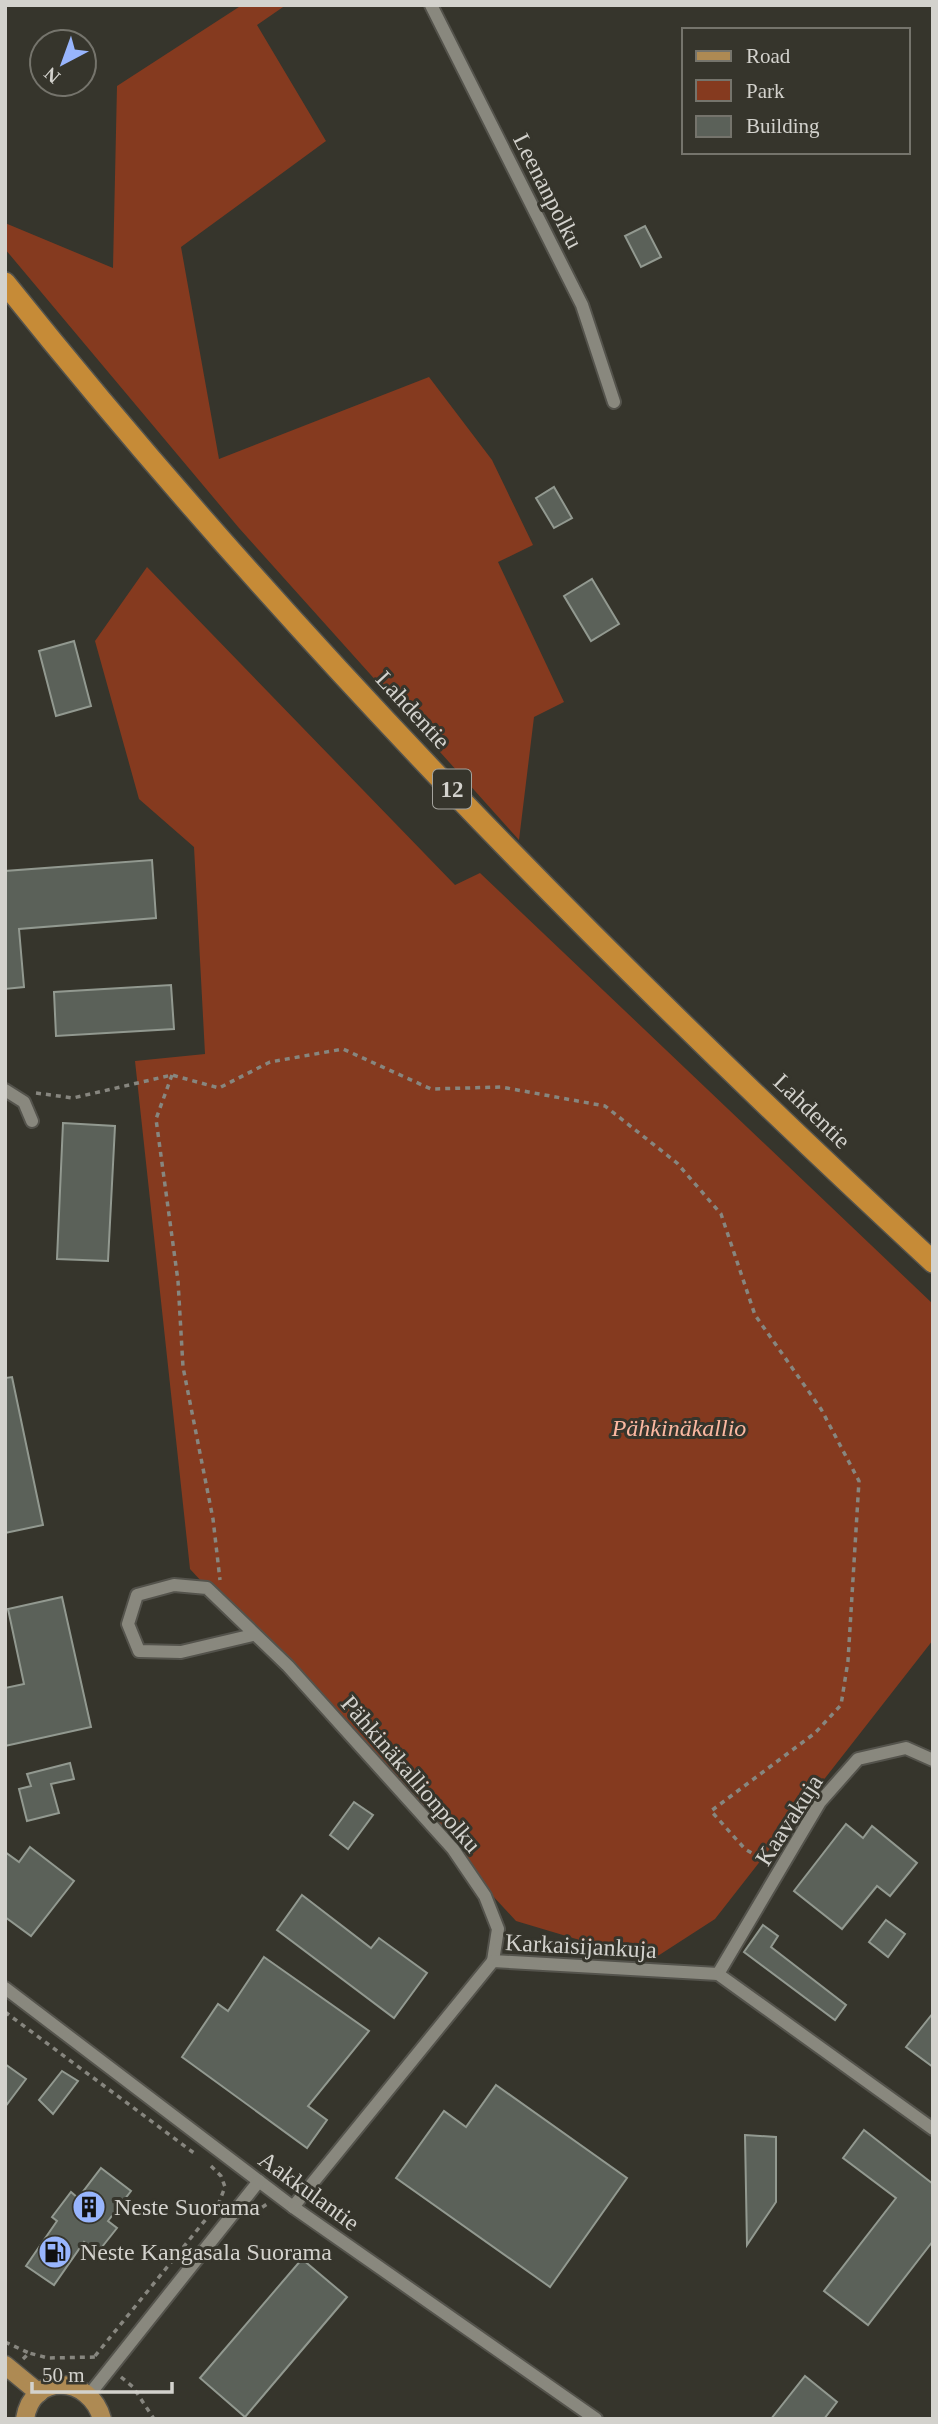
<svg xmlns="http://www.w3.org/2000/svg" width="938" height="2424" font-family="'Times New Roman',serif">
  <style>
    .green { fill: #853a1f }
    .building { fill: #5b6159; stroke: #929990; stroke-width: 2 }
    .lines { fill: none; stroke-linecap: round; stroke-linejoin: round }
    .minor-casing { stroke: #54534c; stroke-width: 16 }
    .major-casing { stroke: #54534c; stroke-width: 21 }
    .highway-casing { stroke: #54534c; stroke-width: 24 }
    .path { stroke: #87867f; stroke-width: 3.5; stroke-dasharray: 5 5; stroke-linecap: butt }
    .minor { stroke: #89887e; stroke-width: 12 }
    .major { stroke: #ae8a53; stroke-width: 18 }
    .highway { stroke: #c68b37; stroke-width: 21 }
    .labels { text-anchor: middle; stroke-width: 6; stroke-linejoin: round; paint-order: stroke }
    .shield { fill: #36352c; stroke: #a4a39d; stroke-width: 2 }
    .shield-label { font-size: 23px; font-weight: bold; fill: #d3d2cd }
    .street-label { font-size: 24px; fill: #d3d2cd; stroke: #36352c }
    .park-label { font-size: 24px; font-style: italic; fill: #fbb8a1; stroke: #36352c }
    .poi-label { font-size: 24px; fill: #d3d2cd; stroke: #36352c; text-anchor: start }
  </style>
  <rect width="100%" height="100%" fill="#36352c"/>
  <!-- green -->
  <g class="green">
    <path d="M242,5H286L257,25L326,141L181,247L219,459L429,377L492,460L533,545L498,562L564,702L534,717L519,840L239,528L5,249V223L113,268L117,86Z"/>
    <path d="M147,567L455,885L480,873L933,1304V1640L715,1919L650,1961L516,1921L190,1569L135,1061L205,1054L194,847L139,799L95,641Z"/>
  </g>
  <!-- building -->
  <g class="building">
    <path d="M645,226L661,257L641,267L625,236Z"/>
    <path d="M554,487L572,518L554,528L536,498Z"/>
    <path d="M592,579L619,624L591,641L564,596Z"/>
    <path d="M74,641L91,706L56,716L39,651Z"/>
    <path d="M152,860L156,918L19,929L24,987L5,989V871Z"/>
    <path d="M171,985L174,1029L56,1036L54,992Z"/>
    <path d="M63,1123L115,1126L108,1261L57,1259Z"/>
    <path d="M12,1377L43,1525L5,1533V1378Z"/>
    <path d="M62,1597L91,1727L5,1746V1688L24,1684L8,1609Z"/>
    <path d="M70,1763L74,1779L51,1784L59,1813L27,1821L19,1789L31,1786L27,1774Z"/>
    <path d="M354,1802L373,1815L348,1849L330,1835Z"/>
    <path d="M846,1824L863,1838L872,1826L917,1863L890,1896L877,1886L842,1929L794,1891Z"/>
    <path d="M30,1847L74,1881L31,1936L5,1917V1852L19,1862Z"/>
    <path d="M302,1895L371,1948L379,1938L427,1973L394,2018L277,1930Z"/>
    <path d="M886,1920L905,1934L888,1957L869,1942Z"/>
    <path d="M763,1925L778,1936L771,1947L846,2005L835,2020L744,1952Z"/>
    <path d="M264,1957L369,2031L308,2106L327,2120L307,2148L182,2057L218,2004L228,2011Z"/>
    <path d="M933,2013V2067L906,2047Z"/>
    <path d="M5,2064L26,2079L5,2107Z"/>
    <path d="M62,2071L78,2081L53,2114L39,2100Z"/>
    <path d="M496,2085L627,2178L550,2287L396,2178L444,2111L466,2127Z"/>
    <path d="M864,2130L933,2184V2241L868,2325L824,2291L896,2198L843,2158Z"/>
    <path d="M745,2135L776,2137V2202L747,2245Z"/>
    <path d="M101,2168L131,2191L108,2221L117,2228L98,2252L84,2242L54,2285L26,2266L57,2221L52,2217L71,2192L78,2198Z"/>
    <path d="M302,2259L347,2297L245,2417L200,2378Z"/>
    <path d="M805,2376L837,2402L824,2419H771Z"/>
  </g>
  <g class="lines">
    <defs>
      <g id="minor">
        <path d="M431,5L582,305L614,402"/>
        <path d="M5,1090L24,1102L32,1121"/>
        <path d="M253,1635L181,1652L139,1651L128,1624L137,1595L174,1585L207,1588L288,1666L453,1849L485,1896L498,1929L493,1961"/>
        <path d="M718,1974L820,1802L858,1759L906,1748L933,1760"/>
        <path d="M5,1988L293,2207L596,2419"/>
        <path d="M293,2207L493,1961L718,1974L933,2129"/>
        <path d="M89,2395L259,2181"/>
      </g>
      <g id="major">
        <path d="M5,2365L39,2393"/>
        <path d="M25,2419C32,2372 90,2375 102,2419"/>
      </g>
      <path id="highway" d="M5,283C286,634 604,957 933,1262"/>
    </defs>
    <!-- minor casing -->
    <use href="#minor" class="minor-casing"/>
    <!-- major casing -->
    <use href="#major" class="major-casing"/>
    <!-- highway casing -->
    <use href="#highway" class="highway-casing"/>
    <!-- path -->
    <g class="path">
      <path d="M172,1075L156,1119L178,1281L183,1367L213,1519L220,1580"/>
      <path d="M36,1093L73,1098L172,1075L219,1088L270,1062L343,1049L431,1089L501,1087L605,1106L677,1163L721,1214L755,1315L821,1409L859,1481L848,1661L841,1705L815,1733L711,1811L745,1849L769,1863"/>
      <path d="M5,2012L194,2153"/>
      <path d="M211,2166L221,2176L225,2187L218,2205"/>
      <path d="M254,2213L267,2204"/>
      <path d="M5,2342L29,2353"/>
      <path d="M95,2356L211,2213"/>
      <path d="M23,2359L29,2353L48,2358L96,2357"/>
      <path d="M121,2377L133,2387L154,2419"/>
    </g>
    <!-- minor -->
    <use href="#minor" class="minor"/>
    <!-- major -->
    <use href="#major" class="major"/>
    <!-- highway -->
    <use href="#highway" class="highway"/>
  </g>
  <!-- icons -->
  <defs>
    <symbol id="building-disc" viewBox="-11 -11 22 22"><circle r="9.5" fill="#98b5fd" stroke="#36352c"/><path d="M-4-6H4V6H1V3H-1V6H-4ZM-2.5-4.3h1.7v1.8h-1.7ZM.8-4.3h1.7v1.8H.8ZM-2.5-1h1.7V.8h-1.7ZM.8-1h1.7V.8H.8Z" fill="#111"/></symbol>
    <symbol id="fuel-disc" viewBox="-11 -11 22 22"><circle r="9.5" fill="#98b5fd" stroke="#36352c"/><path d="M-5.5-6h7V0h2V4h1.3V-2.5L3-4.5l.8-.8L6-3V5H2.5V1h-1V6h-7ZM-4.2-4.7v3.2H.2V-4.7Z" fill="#111"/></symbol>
  </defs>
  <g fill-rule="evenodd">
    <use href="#building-disc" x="70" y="2188" width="38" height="38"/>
    <use href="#fuel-disc" x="36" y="2233" width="38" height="38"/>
  </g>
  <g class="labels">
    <!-- shield labels -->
    <rect class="shield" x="433" y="769.5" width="38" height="39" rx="5"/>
    <g class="shield-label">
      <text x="452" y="797">12</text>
    </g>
    <!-- street labels -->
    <g class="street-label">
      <text transform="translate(548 191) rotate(63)" y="8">Leenanpolku</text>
      <text transform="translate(413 710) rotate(47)" y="8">Lahdentie</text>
      <text transform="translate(812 1111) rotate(44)" y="8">Lahdentie</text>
      <text transform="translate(411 1774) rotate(49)" y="8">Pähkinäkallionpolku</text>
      <text transform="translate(789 1820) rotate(-57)" y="8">Kaavakuja</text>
      <text transform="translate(581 1946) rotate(3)" y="8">Karkaisijankuja</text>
      <text transform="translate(309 2191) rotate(36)" y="8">Aakkulantie</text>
    </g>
    <!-- park labels -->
    <g class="park-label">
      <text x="679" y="1436">Pähkinäkallio</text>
    </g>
    <!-- poi labels -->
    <g class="poi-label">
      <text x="114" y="2215">Neste Suorama</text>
      <text x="80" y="2260">Neste Kangasala Suorama</text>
    </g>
  </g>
  <!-- border -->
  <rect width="938" height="2424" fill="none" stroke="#d3d2cd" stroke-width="14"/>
  <!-- legend -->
  <rect x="682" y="28" width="228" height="126" fill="#36352c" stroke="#75746c" stroke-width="2"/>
  <rect x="696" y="51" width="35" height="10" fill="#ae8a53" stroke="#75746c" stroke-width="2"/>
  <text x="746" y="63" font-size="21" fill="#d3d2cd">Road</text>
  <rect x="696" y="80" width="35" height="21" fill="#853a1f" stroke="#75746c" stroke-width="2"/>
  <text x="746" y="98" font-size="21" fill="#d3d2cd">Park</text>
  <rect x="696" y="116" width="35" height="21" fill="#5b6159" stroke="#75746c" stroke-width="2"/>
  <text x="746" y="133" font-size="21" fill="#d3d2cd">Building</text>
  <!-- north arrow -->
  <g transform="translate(63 63) rotate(221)"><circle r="33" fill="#36352c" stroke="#75746c" stroke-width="2"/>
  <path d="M0-5L12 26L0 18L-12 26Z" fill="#98b5fd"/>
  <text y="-10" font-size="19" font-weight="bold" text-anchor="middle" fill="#d3d2cd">N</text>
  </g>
  <!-- scale -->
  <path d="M32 2382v10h140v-10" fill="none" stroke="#d3d2cd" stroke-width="3.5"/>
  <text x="42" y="2382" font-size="21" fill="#d3d2cd" stroke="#36352c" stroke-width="5" paint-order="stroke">50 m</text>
</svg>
